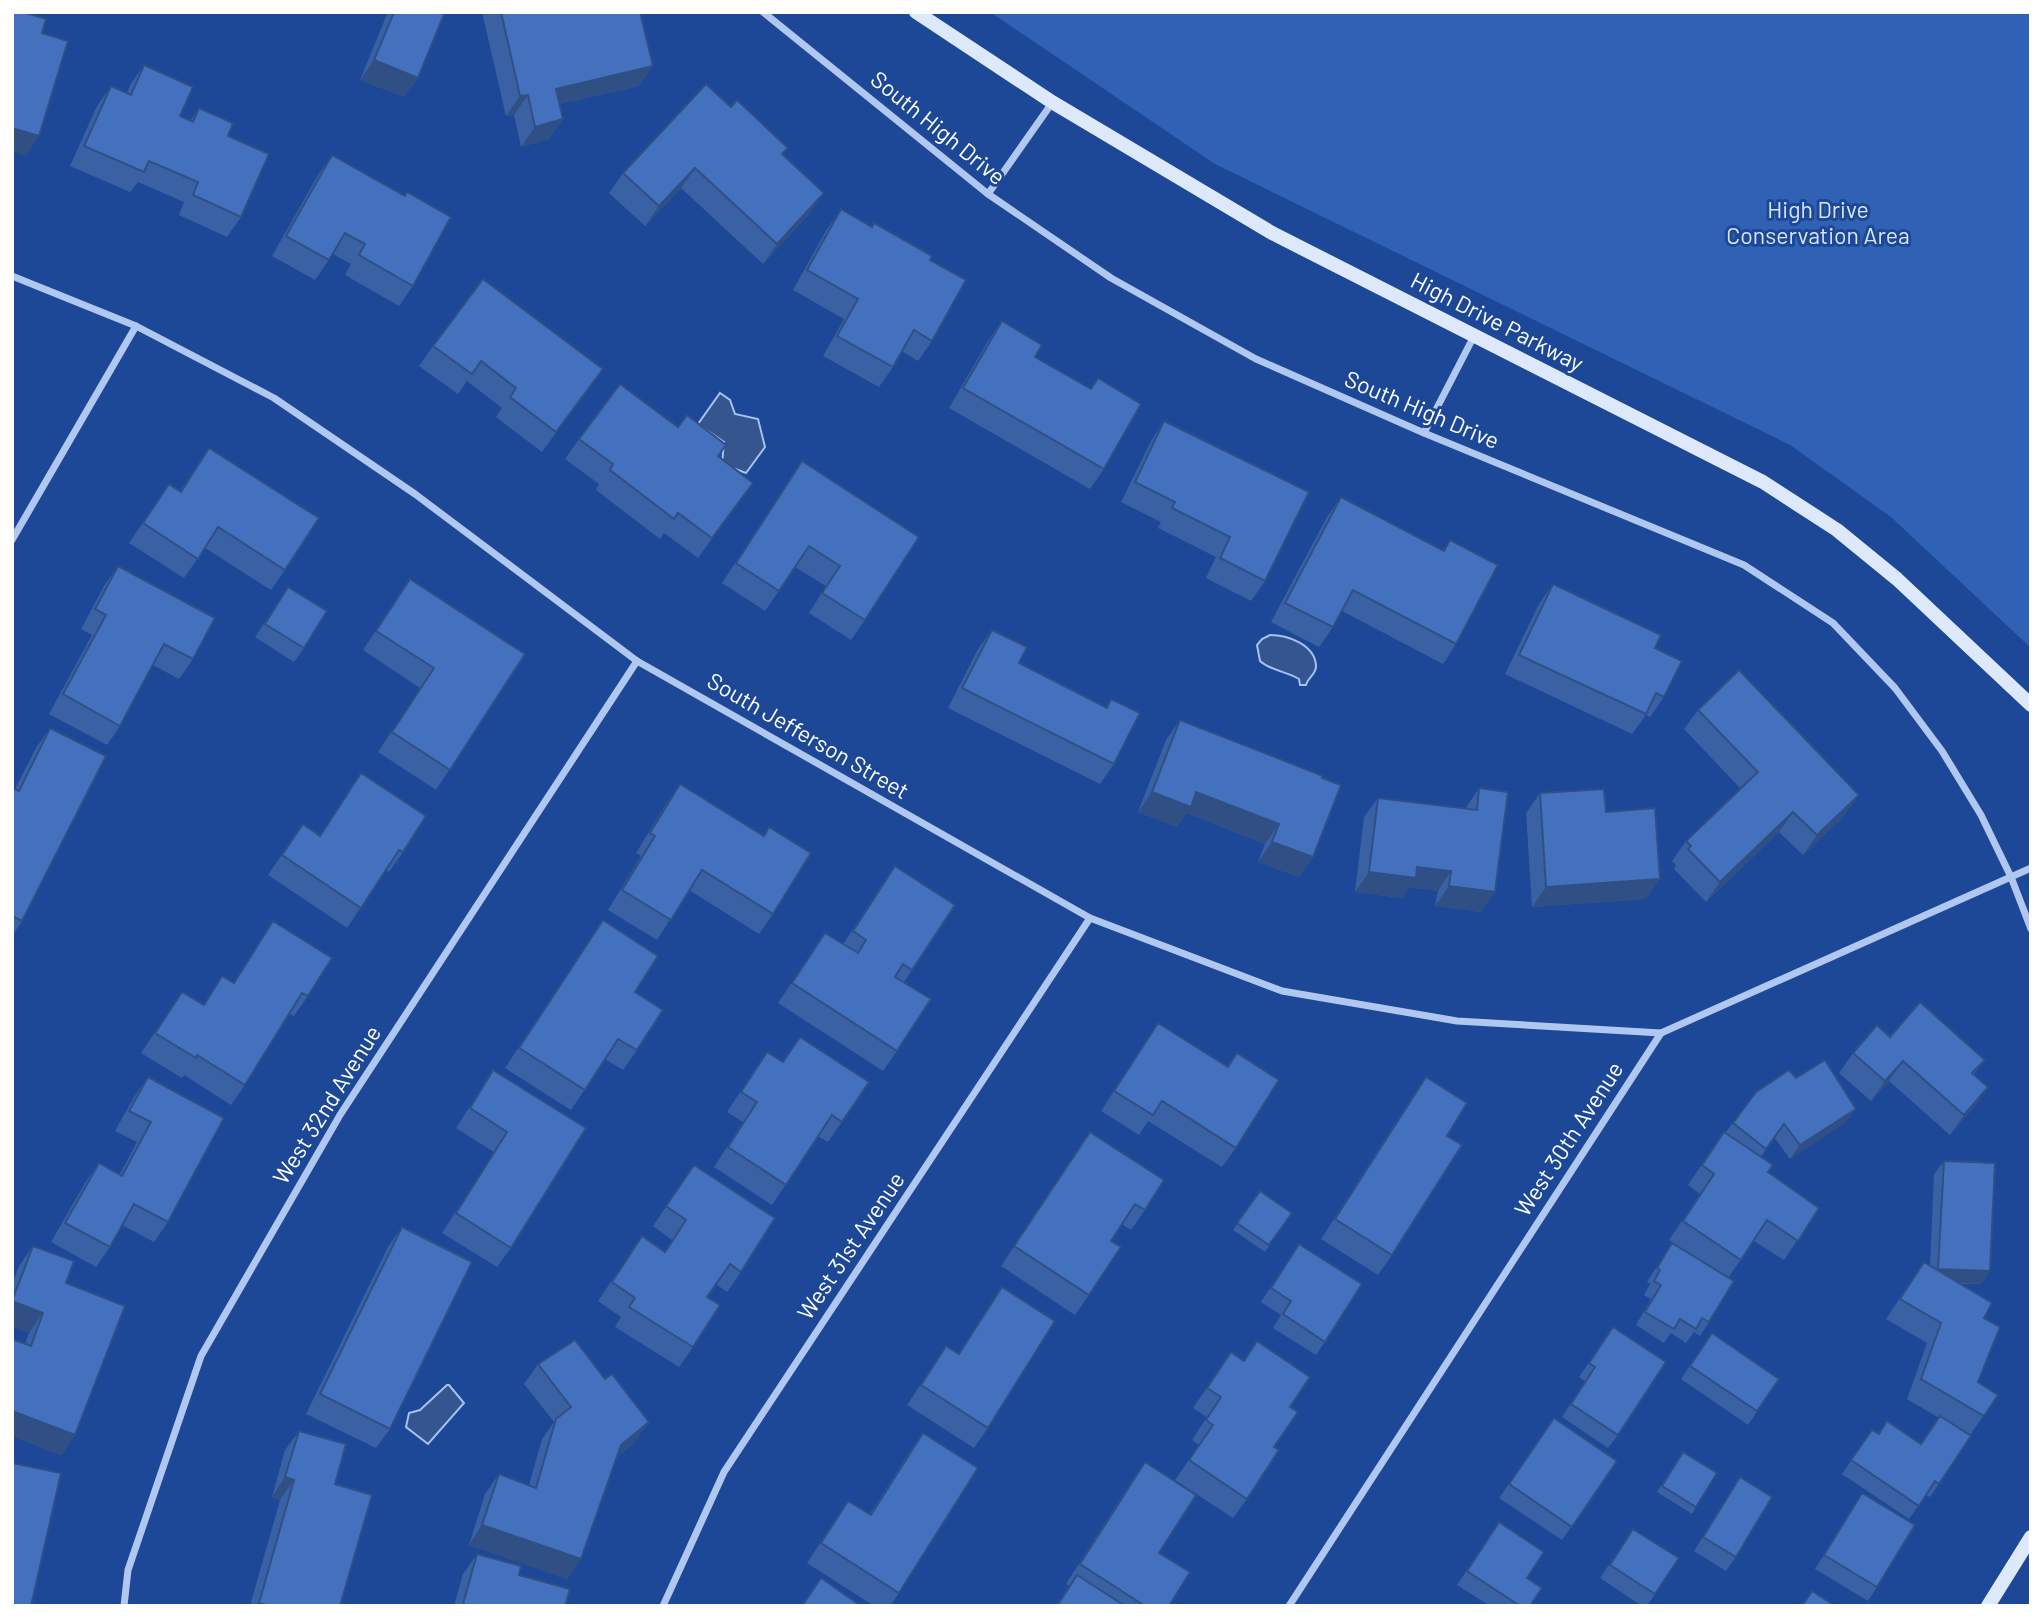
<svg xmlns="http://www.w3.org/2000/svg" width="2043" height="1618" font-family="Barlow,sans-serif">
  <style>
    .green { fill: #3061b4 }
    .water { fill: #35558f; stroke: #a4c2f2; stroke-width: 2 }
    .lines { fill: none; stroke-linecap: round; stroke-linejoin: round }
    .street { stroke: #b0c8f0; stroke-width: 7 }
    .secondary { stroke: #dee8fb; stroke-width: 14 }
    .wall { fill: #3a61a3 }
    .shaded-wall { fill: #304f85 }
    .building { fill: #4471be; stroke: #304f85; stroke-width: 2 }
    .labels { text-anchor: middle; stroke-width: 6; stroke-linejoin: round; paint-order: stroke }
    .street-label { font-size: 23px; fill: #fff; stroke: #1c4897 }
    .park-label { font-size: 23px; fill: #d7e5fb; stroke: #1c4897 }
  </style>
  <rect width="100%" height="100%" fill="#1c4897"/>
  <!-- green -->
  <path class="green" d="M990,12H2031V648L1891,517L1790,445L1215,164Z"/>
  <!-- water -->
  <g class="water">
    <path d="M720,393L730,400L735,414L758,419L765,447L746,473L722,464L724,442L698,424Z"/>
    <path d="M1270,635C1287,635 1314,644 1316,665C1317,674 1308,677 1306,685H1300L1299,679C1286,671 1271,671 1260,661L1257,645L1262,639Z"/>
    <path d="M447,1385H449L464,1403L428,1444L406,1427L409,1413L420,1410Z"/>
  </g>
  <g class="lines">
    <!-- street -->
    <g class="street">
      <path d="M763,12L988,194L1111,278L1256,359L1424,433L1744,565L1833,623L1895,688L1942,751L1981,815L2011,877L2031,929"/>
      <path d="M988,194L1052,103"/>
      <path d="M12,276L136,326L274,398L415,494L637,661L1090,918L1282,991L1457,1021L1661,1033"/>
      <path d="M1424,433L1474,336"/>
      <path d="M12,540L136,326"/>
      <path d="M124,1606L128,1570L201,1356L340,1115L637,661"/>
      <path d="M663,1606L724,1472L1090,918"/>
      <path d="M1289,1606L1661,1033L2031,868"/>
    </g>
    <!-- secondary -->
    <g class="secondary">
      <path d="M916,12L1052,102L1272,233L1763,482L1837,530L1897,579L2031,705"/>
      <path d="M1988,1606L2031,1537"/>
    </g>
  </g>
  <!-- wall -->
  <g class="wall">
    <path d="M388,12H445L404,97L360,80Z"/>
    <path d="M482,12H640L639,86L560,104L563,119L549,139L521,147L514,115L506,116Z"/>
    <path d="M144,65L180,116L190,121L199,108L228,136L241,217L227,237L179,215L184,202L138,182L130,192L70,166L97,106L111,86L127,93L130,85Z"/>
    <path d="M332,155L413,286L399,306L345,275L351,264L333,254L315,280L272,256L318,175Z"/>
    <path d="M783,155L810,213L763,264L681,188L645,226L609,193L623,173Z"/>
    <path d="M841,209L871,226L874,223L930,260L932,341L918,361L902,351L893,367L879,387L823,356L844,319L793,290L827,229Z"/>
    <path d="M1002,321L1035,357L1090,389L1098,378L1104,469L1090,489L949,408L988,341Z"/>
    <path d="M433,346L589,389L542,452L496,417L502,408L467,381L458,394L419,366Z"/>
    <path d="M1164,421L1265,581L1251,601L1206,578L1216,557L1158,528L1161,522L1121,502L1151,441Z"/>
    <path d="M678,427L726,445L718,457L739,503L698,558L664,533L660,539L596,490L599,484L565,459L579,439Z"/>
    <path d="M209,448L285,570L271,590L205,548L184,578L129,543L169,484L180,491Z"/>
    <path d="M802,461L865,620L851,640L809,613L826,586L795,567L765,611L722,583Z"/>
    <path d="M1341,497L1443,550L1450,540L1456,644L1443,664L1342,611L1333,627L1319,647L1271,622L1327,517Z"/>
    <path d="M118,566L193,659L179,679L153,665L120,726L107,745L49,714L92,635L81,629L104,586Z"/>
    <path d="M410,579L525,654L436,790L378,752L420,688L363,650Z"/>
    <path d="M1553,584L1655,648L1664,697L1650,717L1646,715L1632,734L1505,674L1539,604Z"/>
    <path d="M288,587L304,648L294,662L255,637Z"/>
    <path d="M992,630L1019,663L1106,707L1111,699L1114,764L1100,784L948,708L978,649Z"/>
    <path d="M1698,710L1845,815L1803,855L1779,832L1706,902L1674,869L1676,865L1672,861L1686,841L1741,789L1684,729Z"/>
    <path d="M1180,720L1313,857L1299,877L1258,862L1265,844L1186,813L1177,827L1138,812L1166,740Z"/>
    <path d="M50,728L22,921L12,936V788L15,789L36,748Z"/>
    <path d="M361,773L403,852L389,872L386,870L347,928L268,875L303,824L320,835Z"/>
    <path d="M680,784L773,914L759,934L689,890L657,940L608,910L641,856L636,853L666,804Z"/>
    <path d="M1479,788L1481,912L1435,906L1438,891L1409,887L1402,898L1355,892L1364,817L1378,798L1465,809Z"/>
    <path d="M1540,793L1606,812L1646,899L1532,907L1526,813Z"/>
    <path d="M895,866L912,970L904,982L897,1051L883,1071L778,1003L825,933L843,944Z"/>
    <path d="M603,920L635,992L637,1050L623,1070L605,1059L571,1110L505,1068Z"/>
    <path d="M273,921L308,996L294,1016L289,1013L245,1085L231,1105L184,1075L182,1078L141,1053L182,992L203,1005L222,976L233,983Z"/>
    <path d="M1158,1023L1228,1067L1237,1053L1236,1148L1222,1167L1148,1121L1139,1135L1101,1111Z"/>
    <path d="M800,1037L842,1122L828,1142L818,1136L772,1205L714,1167L743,1122L727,1112L753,1072L767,1052L782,1062Z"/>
    <path d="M1890,1037L1985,1060L1974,1074L1988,1087L1974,1107L1950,1135L1889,1081L1871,1101L1839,1073L1853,1053Z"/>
    <path d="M493,1070L586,1128L511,1248L497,1267L442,1233L494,1152L456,1128Z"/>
    <path d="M148,1077L168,1222L154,1242L122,1225L110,1247L96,1267L51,1242L85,1183L99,1163L120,1174L137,1142L115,1131L134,1097Z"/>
    <path d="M1426,1077L1447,1136L1392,1255L1378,1275L1321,1239L1412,1097Z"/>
    <path d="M1796,1078L1846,1122L1790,1159L1774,1137L1761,1157L1768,1172L1819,1208L1784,1260L1754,1241L1728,1278L1709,1322L1700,1336L1694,1332L1686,1343L1671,1333L1664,1343L1636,1325L1651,1299L1644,1295L1650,1284L1647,1282L1672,1243L1687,1253L1669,1240L1700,1194L1688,1185L1724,1132L1725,1133L1756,1092Z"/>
    <path d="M1090,1132L1145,1210L1131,1230L1122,1224L1111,1241L1089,1295L1075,1315L1001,1266Z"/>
    <path d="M1944,1161L1990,1271L1981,1284H1960L1984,1318L1978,1382L1998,1395L1970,1435L1971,1436L1930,1497L1926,1495L1909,1519L1842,1474L1872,1430L1878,1434L1887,1421L1921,1444L1939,1418L1907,1399L1927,1343L1886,1319L1924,1262L1930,1266L1934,1174Z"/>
    <path d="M694,1165L741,1272L727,1292L716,1284L707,1297L693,1347L679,1367L615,1327L621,1317L598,1301L642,1236L665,1251L672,1240L653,1226Z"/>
    <path d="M1260,1191L1292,1213L1265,1252L1233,1230Z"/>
    <path d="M402,1227L390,1429L376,1448L306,1414L388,1247Z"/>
    <path d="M1299,1244L1325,1342L1316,1355L1273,1328L1281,1315L1261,1302Z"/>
    <path d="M33,1246L66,1283L75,1435L61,1455L12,1436V1339L25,1344L29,1333L12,1326V1284L19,1266Z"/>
    <path d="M1002,1287L988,1428L974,1448L907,1405L946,1346L958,1354Z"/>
    <path d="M1613,1327L1618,1435L1608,1448L1562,1417L1585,1381L1579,1377Z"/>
    <path d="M1712,1333L1779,1379L1748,1425L1681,1379Z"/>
    <path d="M1257,1341L1290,1407L1274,1447L1247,1499L1233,1518L1175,1480L1199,1445L1192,1440L1207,1417L1193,1408L1231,1352L1244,1361Z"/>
    <path d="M538,1364L635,1442L617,1457L567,1579L469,1545L485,1494L499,1474L529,1485L542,1439L554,1422L524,1384Z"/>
    <path d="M1554,1418L1617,1461L1562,1540L1499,1498Z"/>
    <path d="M299,1431L335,1484L340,1606H250L280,1500L272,1497L285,1450Z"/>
    <path d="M923,1433L899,1593L890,1606H874L807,1563L848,1501L870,1514L909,1453Z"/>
    <path d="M1678,1459L1696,1507L1692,1514L1657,1492Z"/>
    <path d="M1145,1462L1159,1553L1169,1606H1056L1070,1586L1066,1584L1131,1482Z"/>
    <path d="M1740,1477L1736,1557L1726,1571L1694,1551Z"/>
    <path d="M1862,1493L1877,1587L1868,1601L1815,1569Z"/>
    <path d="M1499,1522L1527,1578L1530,1606H1490L1457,1585Z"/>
    <path d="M1633,1529L1655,1594L1647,1606H1642L1600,1578Z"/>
    <path d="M477,1554L519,1575L565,1606H454L463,1574Z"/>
  </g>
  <!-- shaded-wall -->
  <g class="shaded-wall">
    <path d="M374,60L418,78L404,97L360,80Z"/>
    <path d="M653,66L639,86L542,108L556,89Z"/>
    <path d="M528,95L514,115L506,116L520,96Z"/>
    <path d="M563,119L549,139L521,147L535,127Z"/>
    <path d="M12,128L39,136L26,156L12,152Z"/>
    <path d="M695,168L681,188L645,226L659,206Z"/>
    <path d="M824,193L810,213L763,264L777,244Z"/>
    <path d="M603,369L589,389L542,452L556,432Z"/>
    <path d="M753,483L739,503L698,558L712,538Z"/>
    <path d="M1152,792H1196L1279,824L1265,844L1186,813L1177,827L1138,812Z"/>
    <path d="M1859,795L1845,815L1803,855L1817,835Z"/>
    <path d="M1793,812L1779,832L1706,902L1720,882Z"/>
    <path d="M1272,842L1313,857L1299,877L1258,862Z"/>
    <path d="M1417,867L1451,871L1438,891L1409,887L1402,898L1355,892L1369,872Z"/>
    <path d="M1660,879L1646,899L1532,907L1546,887Z"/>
    <path d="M1449,886L1495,892L1481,912L1435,906Z"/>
    <path d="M1903,1061L1889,1081L1871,1101L1885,1081Z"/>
    <path d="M1988,1087L1974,1107L1950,1135L1964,1115Z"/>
    <path d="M1856,1109L1846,1122L1790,1159L1800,1145Z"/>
    <path d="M1938,1269L1990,1271L1981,1284L1929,1282Z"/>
    <path d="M12,1301L43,1313L29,1333L12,1326Z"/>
    <path d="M12,1411L75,1435L61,1455L12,1436Z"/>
    <path d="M649,1422L635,1442L607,1465L621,1445Z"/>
    <path d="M285,1477L294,1480L280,1500L272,1497Z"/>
    <path d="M482,1525L581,1559L567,1579L469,1545Z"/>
    <path d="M259,1603L270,1606H257Z"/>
  </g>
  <!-- building -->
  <g class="building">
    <path d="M12,12H23L46,19L42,33L68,41L39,136L12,128Z"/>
    <path d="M394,12H445L418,78L374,60Z"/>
    <path d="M501,12H640L653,66L556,89L563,119L535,127L528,95L520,96Z"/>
    <path d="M144,65L193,87L180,116L193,122L199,108L233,123L228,136L269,154L241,217L193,195L198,182L149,161L144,172L84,146L111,86L131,95Z"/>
    <path d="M706,84L731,107L737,100L788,148L782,154L824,193L777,244L695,168L659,206L623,173Z"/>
    <path d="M332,155L405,196L407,192L451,217L413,286L359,255L365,244L345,233L329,260L286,236Z"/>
    <path d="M841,209L872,227L874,223L932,256L930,260L966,280L932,341L914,330L893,367L837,336L858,299L807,270Z"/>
    <path d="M483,279L603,369L556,432L510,397L516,388L481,361L472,374L433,346Z"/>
    <path d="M1002,321L1042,345L1035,357L1091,389L1098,378L1141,404L1104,469L963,388Z"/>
    <path d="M620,384L678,427L687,415L726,445L718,456L753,483L712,538L678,513L674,519L610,470L613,464L579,439Z"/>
    <path d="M1164,421L1309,492L1265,581L1220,558L1230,537L1172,508L1175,502L1135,482Z"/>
    <path d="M209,448L319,518L285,570L218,527L198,559L143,523L169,484L181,492Z"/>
    <path d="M802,461L919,537L865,620L822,593L840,566L809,546L779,591L736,563Z"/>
    <path d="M1341,497L1444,551L1450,540L1498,565L1456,644L1353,590L1333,627L1285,603Z"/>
    <path d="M118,566L215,618L193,659L164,644L120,726L63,694L106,615L95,609Z"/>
    <path d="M410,579L525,654L450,770L392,732L434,668L376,631Z"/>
    <path d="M1553,584L1661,635L1655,648L1682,661L1664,697L1656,693L1646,714L1519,655Z"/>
    <path d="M288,587L327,611L304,648L265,624Z"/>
    <path d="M992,630L1027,647L1019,663L1107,708L1111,699L1140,713L1114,764L962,688Z"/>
    <path d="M1739,670L1859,795L1817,835L1793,812L1720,882L1688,849L1691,846L1686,841L1758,772L1698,710Z"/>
    <path d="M1180,720L1323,776L1322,778L1341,785L1313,857L1272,842L1279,824L1196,792L1191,807L1152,792Z"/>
    <path d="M50,728L106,756L22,921L12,916V788L19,791Z"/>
    <path d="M361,773L426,816L403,852L399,850L361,908L282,855L303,824L320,836Z"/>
    <path d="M680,784L764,836L769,827L811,853L773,914L702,870L671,920L622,890L655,836L650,833Z"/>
    <path d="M1479,788L1508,792L1495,892L1449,886L1451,871L1417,867L1416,878L1369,872L1378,798L1477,810Z"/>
    <path d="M1604,789L1606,812L1655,808L1660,879L1546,887L1540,793Z"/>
    <path d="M895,866L955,905L912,970L903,964L895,977L931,999L897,1051L792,983L825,933L858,953L866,940L853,931Z"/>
    <path d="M603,920L658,956L635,992L663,1010L637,1050L618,1039L585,1090L519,1048Z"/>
    <path d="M273,921L332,958L308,996L302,993L245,1085L197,1055L196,1058L155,1033L182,992L204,1005L222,976L234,983Z"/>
    <path d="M1920,1002L1985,1060L1972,1073L1988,1087L1964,1115L1903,1061L1885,1081L1853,1053L1877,1025L1890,1037Z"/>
    <path d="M1158,1023L1228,1067L1237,1053L1279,1080L1236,1148L1162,1101L1153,1115L1114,1091Z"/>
    <path d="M800,1037L869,1082L842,1122L832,1115L786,1185L728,1147L757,1102L741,1092L767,1052L783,1062Z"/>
    <path d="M1825,1060L1856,1109L1800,1145L1784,1124L1766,1149L1733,1123L1756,1092L1789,1070L1796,1078Z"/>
    <path d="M493,1070L586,1128L511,1248L456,1213L507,1132L470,1108Z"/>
    <path d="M148,1077L224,1118L168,1222L134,1204L110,1247L65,1223L99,1163L122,1176L151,1122L129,1111Z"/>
    <path d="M1426,1077L1467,1103L1447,1136L1462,1145L1392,1255L1335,1219Z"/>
    <path d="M1090,1132L1164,1180L1145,1210L1135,1204L1111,1241L1121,1247L1089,1295L1014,1246Z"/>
    <path d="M1724,1132L1773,1165L1768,1172L1819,1208L1798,1241L1767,1220L1741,1260L1683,1221L1714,1174L1702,1165Z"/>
    <path d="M1944,1161L1995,1163L1990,1271L1938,1269Z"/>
    <path d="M694,1165L775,1218L741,1272L730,1264L707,1297L720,1305L693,1347L629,1307L635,1298L612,1282L642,1236L665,1252L686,1220L666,1206Z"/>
    <path d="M1260,1191L1292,1213L1269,1245L1237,1223Z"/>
    <path d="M402,1227L472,1262L390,1429L320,1394Z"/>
    <path d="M1672,1243L1734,1281L1709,1322L1702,1318L1696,1329L1680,1319L1674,1329L1645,1312L1661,1285L1654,1281L1660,1270L1657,1268Z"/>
    <path d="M1299,1244L1362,1284L1325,1342L1283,1314L1291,1301L1271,1288Z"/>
    <path d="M33,1246L74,1261L66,1283L125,1306L75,1435L12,1411V1339L31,1346L43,1313L12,1301Z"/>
    <path d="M1924,1262L1992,1303L1984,1318L2000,1327L1978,1382L1998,1395L1984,1416L1921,1379L1941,1323L1900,1299Z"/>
    <path d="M1002,1287L1055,1321L988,1428L921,1385L946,1346L959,1354Z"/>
    <path d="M1613,1327L1666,1362L1618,1435L1571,1404L1595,1367L1589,1363Z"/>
    <path d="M1712,1333L1779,1379L1757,1411L1690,1366Z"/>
    <path d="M575,1340L605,1379L612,1374L649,1422L621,1445L581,1559L482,1525L499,1474L536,1488L556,1419L571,1407L538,1364Z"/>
    <path d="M1257,1341L1310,1377L1290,1407L1298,1412L1274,1447L1279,1450L1247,1499L1189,1460L1213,1425L1206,1420L1221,1397L1207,1388L1231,1352L1244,1361Z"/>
    <path d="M1940,1416L1971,1436L1939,1484L1935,1481L1919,1506L1851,1460L1872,1430L1879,1434L1887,1421L1921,1444Z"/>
    <path d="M1554,1418L1617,1461L1572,1527L1509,1484Z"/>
    <path d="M299,1431L346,1444L335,1484L372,1495L340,1606H270L259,1603L294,1480L285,1477Z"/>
    <path d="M923,1433L978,1468L899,1593L821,1543L848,1501L871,1515Z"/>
    <path d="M1683,1452L1717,1473L1696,1507L1662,1486Z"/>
    <path d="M1145,1462L1196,1495L1159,1553L1190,1572L1169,1606H1145L1080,1564Z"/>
    <path d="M12,1463L61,1473L31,1606H12Z"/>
    <path d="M1740,1477L1772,1497L1736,1557L1703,1537Z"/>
    <path d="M1862,1493L1915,1525L1877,1587L1824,1555Z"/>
    <path d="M1499,1522L1544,1552L1527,1578L1542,1588L1530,1606H1520L1467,1571Z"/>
    <path d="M1633,1529L1679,1558L1655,1594L1610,1565Z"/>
    <path d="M477,1554L521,1566L519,1575L570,1589L565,1606H468L463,1604Z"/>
    <path d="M1077,1575L1125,1606H1057Z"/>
    <path d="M821,1578L861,1606H802Z"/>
    <path d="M1812,1591L1835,1606H1802Z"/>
  </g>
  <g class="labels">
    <!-- street labels -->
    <g class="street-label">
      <text transform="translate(938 128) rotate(39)" y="8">South High Drive</text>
      <text transform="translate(1497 322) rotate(27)" y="8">High Drive Parkway</text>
      <text transform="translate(1422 410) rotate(23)" y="8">South High Drive</text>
      <text transform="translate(808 736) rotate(30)" y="8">South Jefferson Street</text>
      <text transform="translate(327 1105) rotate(-58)" y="8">West 32nd Avenue</text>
      <text transform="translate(1569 1139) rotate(-57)" y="8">West 30th Avenue</text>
      <text transform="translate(851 1246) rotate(-56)" y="8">West 31st Avenue</text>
    </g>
    <!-- park labels -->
    <g class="park-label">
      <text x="1818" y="218">High Drive<tspan x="1818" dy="26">Conservation Area</tspan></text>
    </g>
  </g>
  <!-- border -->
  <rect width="2043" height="1618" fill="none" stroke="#ffffff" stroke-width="28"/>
</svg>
